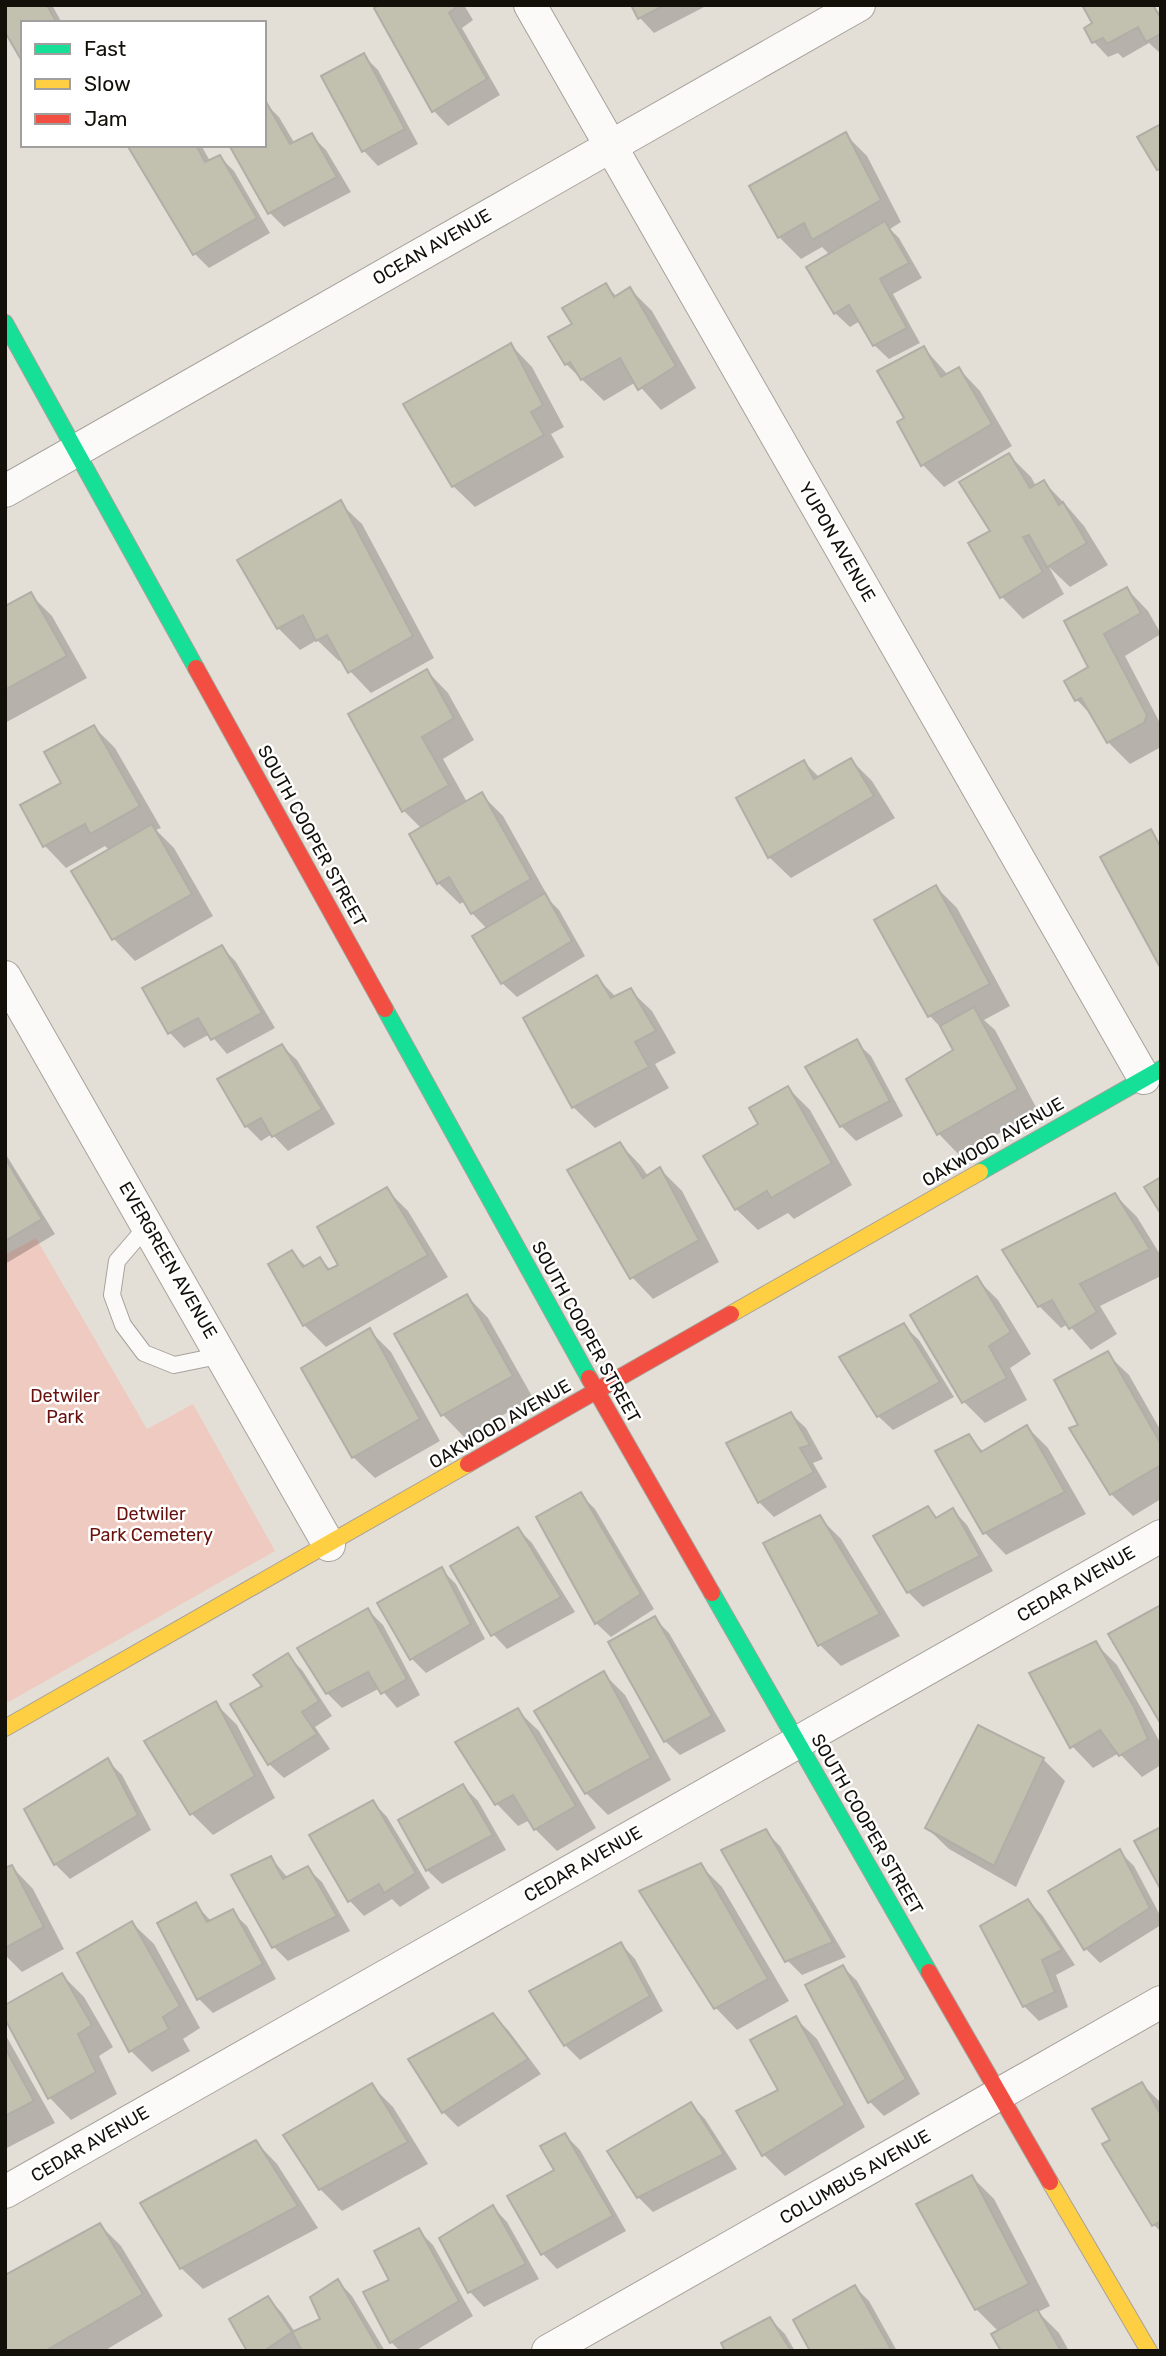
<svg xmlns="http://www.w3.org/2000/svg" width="1166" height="2356" font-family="Rubik,sans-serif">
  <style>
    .green { fill: #eecac0 }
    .shadow { fill: #0003 }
    .building { fill: #c2c0ae; stroke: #b0aea7; stroke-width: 2 }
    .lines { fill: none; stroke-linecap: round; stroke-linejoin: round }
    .lane-casing { stroke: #a6a29b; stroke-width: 18 }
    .street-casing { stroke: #a6a29b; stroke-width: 34 }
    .fast-casing { stroke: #a6a29b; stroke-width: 18 }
    .slow-casing { stroke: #a6a29b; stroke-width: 18 }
    .jam-casing { stroke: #a6a29b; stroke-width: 18 }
    .lane { stroke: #fbfaf9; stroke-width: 16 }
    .street { stroke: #fbfaf9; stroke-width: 32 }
    .fast { stroke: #16e098; stroke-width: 16 }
    .slow { stroke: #ffcf43; stroke-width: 16 }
    .jam { stroke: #f24e42; stroke-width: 16 }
    .labels { text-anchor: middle; stroke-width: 5; stroke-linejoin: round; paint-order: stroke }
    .street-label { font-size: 18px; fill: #13100a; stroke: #fff }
    .park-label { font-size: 18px; fill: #69110d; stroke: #fff }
  </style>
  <rect width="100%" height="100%" fill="#e4dfd6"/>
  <!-- green -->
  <path class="green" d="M36,1238L147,1429L193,1404L275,1551L5,1704V1255Z"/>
  <!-- shadow -->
  <g class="shadow">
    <path d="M5,5H52L62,23H23Z"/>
    <path d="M383,5H464L473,20L462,28L500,95L448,126L434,111L377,9Z"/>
    <path d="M633,5H706V6L654,33L640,18Z"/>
    <path d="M1152,5L1161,14V54L1149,43L1123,58L1118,53L1108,57L1094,42Z"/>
    <path d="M363,55L378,70L418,144L378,166L364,151L323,77Z"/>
    <path d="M264,102L279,117L295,144L311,135L326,150L351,192L284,227L270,213L264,145Z"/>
    <path d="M845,134L867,156L901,222L890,229L899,238L922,278L893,294L920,343L889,359L874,345L860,321L850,327L835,313L830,255L822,247L801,259L779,237Z"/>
    <path d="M129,145H201L210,161L220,157L234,171L270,233L209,268L195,254Z"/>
    <path d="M606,285L617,297L630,289L652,311L696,388L661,410L636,382L604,401L566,364L574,325Z"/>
    <path d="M511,345L532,367L564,427L551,434L564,457L475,507L453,486Z"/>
    <path d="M924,348L948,375L959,369L980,391L1012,446L944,487L923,465L899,423L906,418Z"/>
    <path d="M1009,455L1031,477L1036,486L1044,482L1065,504L1084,526L1108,565L1070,587L1049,567L1064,594L1023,619L1002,597L971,544L992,531Z"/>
    <path d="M340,503L362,524L434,658L371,693L350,671L343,660L339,661L317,640L300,650L278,628Z"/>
    <path d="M1127,589L1148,611L1161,634L1125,656L1161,725V747L1130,764L1108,742L1095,719L1077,700L1091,668L1066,622Z"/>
    <path d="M30,594L52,616L87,678L5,723V608Z"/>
    <path d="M427,671L448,693L474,740L443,759L467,802L481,794L503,816L551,902L559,910L585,956L517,997L502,983L487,929L472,913L465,901L460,904L438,883L421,828L404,811Z"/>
    <path d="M94,727L115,748L161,828L156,830L174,848L213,916L135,961L114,939L73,871L110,851L105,846L66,868L45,846L22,806L64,783Z"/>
    <path d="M851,760L872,781L895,818L791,878L769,857L804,762L820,778Z"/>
    <path d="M936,887L957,908L1010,1006L984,1020L995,1030L1038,1111L960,1156L939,1134L908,1080L955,1051L944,1031L930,1016L876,920Z"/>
    <path d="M222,947L236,962L275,1028L227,1054L210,1034L184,1048L170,1033Z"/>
    <path d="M597,978L616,997L630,990L652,1011L676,1053L655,1064L669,1088L595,1128L573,1107Z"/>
    <path d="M856,1042L871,1056L903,1116L856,1141L841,1126L807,1068Z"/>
    <path d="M282,1046L297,1060L335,1124L288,1151L272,1134L261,1141L246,1126Z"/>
    <path d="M788,1088L810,1110L852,1185L794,1219L788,1213L758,1230L736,1209Z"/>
    <path d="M620,1144L641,1166L648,1176L660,1169L682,1191L719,1262L653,1299L632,1277Z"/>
    <path d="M5,1153L55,1234L5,1264Z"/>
    <path d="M386,1189L408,1211L448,1277L326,1347L304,1325L291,1252L307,1267L320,1259L331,1270L341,1266Z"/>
    <path d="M1115,1195L1137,1217L1161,1256V1276L1100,1306L1117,1334L1091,1350L1068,1324L1061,1328L1039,1306Z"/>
    <path d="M976,1278L998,1300L1031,1354L1010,1368L1027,1400L985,1423L964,1402Z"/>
    <path d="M467,1296L488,1318L533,1398L464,1437L443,1415L397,1335Z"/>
    <path d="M904,1326L919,1340L954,1397L893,1430L878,1416Z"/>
    <path d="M369,1330L391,1352L440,1441L375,1478L353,1457Z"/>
    <path d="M1107,1354L1129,1375L1161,1431V1499L1133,1516L1111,1494L1081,1425Z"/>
    <path d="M791,1414L806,1428L823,1459L813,1463L827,1487L774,1517L759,1502Z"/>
    <path d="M1027,1427L1048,1448L1086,1514L1006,1555L985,1533L968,1437L984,1452Z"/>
    <path d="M580,1494L595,1509L654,1609L611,1637L596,1623Z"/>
    <path d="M928,1508L938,1519L953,1510L967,1525L993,1571L923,1607L908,1592Z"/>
    <path d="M819,1517L841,1539L900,1636L841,1666L819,1644Z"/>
    <path d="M518,1529L532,1543L575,1612L507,1649L493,1634Z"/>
    <path d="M441,1569L456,1584L485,1639L426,1673L411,1658Z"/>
    <path d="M368,1610L383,1625L420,1695L397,1708L380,1688L342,1708L327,1693Z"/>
    <path d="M654,1618L669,1633L726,1731L680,1755L665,1741Z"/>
    <path d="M1095,1643L1117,1665L1161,1744V1765L1142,1777L1119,1753L1093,1768L1072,1746Z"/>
    <path d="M287,1655L302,1670L332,1716L315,1727L330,1749L284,1778L269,1764L265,1687Z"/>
    <path d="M603,1673L625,1695L671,1780L608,1815L586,1793Z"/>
    <path d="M216,1704L237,1725L275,1798L213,1835L192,1814Z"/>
    <path d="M517,1710L539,1731L596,1828L557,1851L535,1829L530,1820L518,1826L497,1804L458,1743Z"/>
    <path d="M1043,1759L1065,1781L1016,1887L949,1849L927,1828Z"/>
    <path d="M108,1761L122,1775L151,1830L70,1879L55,1864Z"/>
    <path d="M463,1786L478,1801L506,1850L442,1884L427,1870Z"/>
    <path d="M373,1802L387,1817L430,1888L400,1907L392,1899L364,1916L350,1901L311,1836Z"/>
    <path d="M766,1832L780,1846L846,1957L802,1975L787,1960Z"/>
    <path d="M1119,1851L1134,1866L1161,1917V1925L1100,1963L1086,1949Z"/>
    <path d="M271,1858L288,1878L307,1868L322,1882L350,1931L288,1961L274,1947Z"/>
    <path d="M700,1865L722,1887L789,2001L737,2030L716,2008Z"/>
    <path d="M12,1867L33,1889L64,1949L22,1972L5,1955V1870Z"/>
    <path d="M1028,1901L1042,1915L1075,1965L1056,1975L1068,2007L1039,2021L1024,2006Z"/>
    <path d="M195,1904L212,1922L232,1912L247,1926L276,1979L213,2013L199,1999Z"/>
    <path d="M132,1923L154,1944L200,2028L183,2039L190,2051L152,2072L130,2050Z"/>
    <path d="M621,1944L635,1959L663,2011L580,2060L565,2045L532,1992Z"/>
    <path d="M843,1967L857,1981L920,2094L884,2116L870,2102Z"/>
    <path d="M62,1975L84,1997L113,2047L99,2056L117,2094L71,2120L50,2098Z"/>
    <path d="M493,2015L508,2030L541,2074L458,2127L443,2112L411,2059Z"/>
    <path d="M795,2018L817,2039L865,2127L785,2176L763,2154L781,2091Z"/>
    <path d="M5,2034L55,2123L5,2149Z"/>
    <path d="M1142,2084L1161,2103V2232L1154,2225L1104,2144L1113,2141Z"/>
    <path d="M371,2085L393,2107L428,2164L342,2211L320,2189Z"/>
    <path d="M691,2104L705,2119L737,2169L653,2212L638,2197Z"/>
    <path d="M565,2135L580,2150L626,2231L557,2269L543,2254Z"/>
    <path d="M256,2142L277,2164L318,2228L203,2289L181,2268Z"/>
    <path d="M972,2177L994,2199L1050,2306L1038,2312L1059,2333L1069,2351H1003L999,2332L976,2309Z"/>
    <path d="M493,2207L507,2222L539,2279L484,2307L470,2292L441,2238Z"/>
    <path d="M100,2225L121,2246L163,2316L104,2351H5Z"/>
    <path d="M418,2230L433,2245L473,2316L415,2351H400L391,2342V2281Z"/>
    <path d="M338,2281L352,2296L385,2351H304L303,2348L299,2351H249L268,2298L282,2313L295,2332L323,2319Z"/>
    <path d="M855,2287L869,2301L897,2351H812Z"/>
    <path d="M770,2319L785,2334L795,2351H727Z"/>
  </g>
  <!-- building -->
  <g class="building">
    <path d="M5,5H47L57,23H23V63L5,32Z"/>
    <path d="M379,5H459L449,13L487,79L432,112L374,8Z"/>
    <path d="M631,5H665L638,19Z"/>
    <path d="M1082,5H1153L1161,19V34L1146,42L1138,27L1107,44L1103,38L1092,43L1084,28L1092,23Z"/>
    <path d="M364,53L405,129L362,152L321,76Z"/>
    <path d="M265,100L290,144L312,133L337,177L268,214L229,145H264Z"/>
    <path d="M1161,124V169L1157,170L1137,137Z"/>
    <path d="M846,132L881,200L812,240L804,223L778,238L749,186Z"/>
    <path d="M127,145H196L205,162L220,155L257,218L193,255Z"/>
    <path d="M885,221L909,263L880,279L907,328L873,346L849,305L834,314L806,267Z"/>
    <path d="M606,283L614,297L630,287L676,366L638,390L620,358L581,380L570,362L565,365L548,337L572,324L562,308Z"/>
    <path d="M511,343L543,405L531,412L544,435L452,487L403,404Z"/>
    <path d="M924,346L941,377L959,367L992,424L921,466L897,422L904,418L877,371Z"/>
    <path d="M1009,453L1030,488L1044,480L1059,505L1063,502L1087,543L1047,567L1029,535L1023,537L1043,572L1000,598L968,543L990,531L959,482Z"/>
    <path d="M341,500L413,636L348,673L327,635L316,641L303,615L277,629L237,560Z"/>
    <path d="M1127,587L1141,613L1104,634L1147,715L1144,723L1107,743L1081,698L1075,701L1064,681L1088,667L1064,621Z"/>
    <path d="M31,592L67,656L5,690V606Z"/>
    <path d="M427,669L454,718L422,737L449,785L402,812L348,714Z"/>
    <path d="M94,725L140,806L90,834L85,824L43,847L20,805L61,783L44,752Z"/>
    <path d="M851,758L874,796L768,858L736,798L804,760L814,779Z"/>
    <path d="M482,792L531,879L471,914L449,877L437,884L409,834Z"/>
    <path d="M152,824L192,894L112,940L71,871Z"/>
    <path d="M1151,829L1161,848V969L1100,857Z"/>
    <path d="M936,885L990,984L928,1017L874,920Z"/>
    <path d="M545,893L572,941L501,984L472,936Z"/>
    <path d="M222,945L262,1013L211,1040L198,1018L168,1034L142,988Z"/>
    <path d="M597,975L611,998L631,988L656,1031L635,1042L649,1067L572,1108L523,1018Z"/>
    <path d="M974,1007L1018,1089L937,1135L906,1079L953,1050L940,1026Z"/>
    <path d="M857,1039L890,1101L840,1127L805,1067Z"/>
    <path d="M282,1044L322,1109L272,1137L261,1118L245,1127L217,1079Z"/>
    <path d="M788,1086L832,1163L771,1198L767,1191L735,1210L703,1156L758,1124L749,1108Z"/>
    <path d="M620,1142L643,1178L660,1167L699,1240L630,1279L567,1170Z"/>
    <path d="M5,1158L42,1219L5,1241Z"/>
    <path d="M1161,1177V1214L1144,1187Z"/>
    <path d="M387,1187L428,1255L303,1326L268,1264L292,1250L303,1267L320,1257L328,1270L338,1265L317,1227Z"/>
    <path d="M1115,1193L1150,1249L1080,1284L1097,1312L1069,1329L1052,1300L1038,1307L1002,1250Z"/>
    <path d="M977,1276L1011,1332L989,1346L1007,1378L962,1403L910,1315Z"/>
    <path d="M467,1294L513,1376L441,1416L394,1334Z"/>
    <path d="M904,1323L940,1382L877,1417L839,1357Z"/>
    <path d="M370,1328L420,1419L352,1458L301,1368Z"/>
    <path d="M1108,1351L1161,1444V1465L1110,1495L1069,1428L1078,1425L1054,1380Z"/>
    <path d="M791,1412L810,1445L800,1448L814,1472L758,1503L726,1443Z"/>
    <path d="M1027,1425L1065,1492L983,1534L935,1451L969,1434L981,1452Z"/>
    <path d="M581,1492L641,1594L595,1624L536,1517Z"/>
    <path d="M928,1506L936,1518L953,1508L980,1556L907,1593L873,1536Z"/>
    <path d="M820,1515L880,1614L818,1646L763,1543Z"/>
    <path d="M518,1527L561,1597L491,1636L450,1566Z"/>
    <path d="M442,1567L471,1624L410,1660L377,1603Z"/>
    <path d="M1161,1605V1720L1159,1721L1108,1634Z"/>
    <path d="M368,1608L407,1679L381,1694L368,1672L326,1694L297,1648Z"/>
    <path d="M655,1616L712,1716L664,1742L608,1642Z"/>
    <path d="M1096,1641L1134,1707L1148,1739L1119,1756L1100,1730L1070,1748L1029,1673Z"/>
    <path d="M288,1653L319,1701L302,1712L317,1734L268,1765L230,1704L262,1686L253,1675Z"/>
    <path d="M604,1671L651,1758L585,1794L534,1711Z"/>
    <path d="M216,1701L255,1776L190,1815L144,1741Z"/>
    <path d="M518,1708L576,1806L534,1830L513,1795L495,1805L455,1742Z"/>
    <path d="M978,1725L1044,1758L994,1866L925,1828Z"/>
    <path d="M108,1758L138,1815L54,1865L24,1809Z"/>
    <path d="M463,1784L493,1835L426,1871L398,1820Z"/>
    <path d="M373,1800L416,1873L384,1893L379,1884L348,1902L309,1835Z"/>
    <path d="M1161,1827V1890L1134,1841Z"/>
    <path d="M766,1829L833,1942L785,1962L721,1850Z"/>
    <path d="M1120,1849L1150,1908L1084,1950L1048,1891Z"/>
    <path d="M271,1856L283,1879L308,1866L337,1916L272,1948L231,1875Z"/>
    <path d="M701,1863L768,1979L714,2009L639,1891Z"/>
    <path d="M12,1865L44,1927L5,1948V1868Z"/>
    <path d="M1028,1899L1062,1950L1042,1960L1055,1992L1023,2007L980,1926Z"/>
    <path d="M196,1902L207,1922L233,1909L263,1964L197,2000L157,1923Z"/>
    <path d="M132,1921L180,2006L163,2017L169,2029L129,2052L77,1953Z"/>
    <path d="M621,1942L650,1996L564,2046L529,1991Z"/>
    <path d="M843,1965L906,2079L868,2103L805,1985Z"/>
    <path d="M62,1973L92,2025L78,2034L96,2072L48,2099L5,2019V2005Z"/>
    <path d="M493,2013L528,2059L442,2113L408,2059Z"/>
    <path d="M796,2016L845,2105L762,2156L736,2111L778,2090L750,2040Z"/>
    <path d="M5,2048L34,2101L5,2116Z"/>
    <path d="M1142,2082L1161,2115V2221L1152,2226L1102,2144L1110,2140L1092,2109Z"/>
    <path d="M372,2083L408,2142L319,2190L283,2135Z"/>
    <path d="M691,2102L724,2154L637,2198L607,2151Z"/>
    <path d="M565,2133L613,2216L541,2255L507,2196L554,2170L540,2146Z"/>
    <path d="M256,2140L298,2206L180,2269L140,2203Z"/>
    <path d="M972,2175L1029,2284L975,2310L916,2204Z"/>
    <path d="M493,2205L526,2264L468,2293L439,2238Z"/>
    <path d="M100,2223L143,2294L45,2351H5V2275Z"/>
    <path d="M419,2228L459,2301L390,2343L363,2292L389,2280L374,2251Z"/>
    <path d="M338,2279L380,2351H302L292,2332L320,2319L310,2297Z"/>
    <path d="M855,2285L891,2349L810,2351L793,2320Z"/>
    <path d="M268,2296L292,2332L264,2351H247L229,2319Z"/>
    <path d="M1037,2309L1061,2351H1001L991,2334Z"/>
    <path d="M770,2317L791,2351H725L721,2343Z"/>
  </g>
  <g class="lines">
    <defs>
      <path id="lane" d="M148,1225L117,1261L112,1295L123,1325L144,1353L174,1365L223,1355"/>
      <g id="street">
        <path d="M530,5L1144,1078"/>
        <path d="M5,491L859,5"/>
        <path d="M5,977L329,1545"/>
        <path d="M5,2192L1161,1536"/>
        <path d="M548,2351L1161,2002"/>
      </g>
      <g id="fast">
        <path d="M5,323L196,668"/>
        <path d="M385,1009L589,1378"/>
        <path d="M980,1172L1161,1069"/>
        <path d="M712,1593L929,1972"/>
      </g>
      <g id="slow">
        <path d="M731,1314L980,1172"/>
        <path d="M5,1728L468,1464"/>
        <path d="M1050,2182L1149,2351"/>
      </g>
      <g id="jam">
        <path d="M196,668L385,1009"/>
        <path d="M589,1378L712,1593"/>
        <path d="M468,1464L731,1314"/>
        <path d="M929,1972L1050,2182"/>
      </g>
    </defs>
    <!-- lane casing -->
    <use href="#lane" class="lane-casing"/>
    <!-- street casing -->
    <use href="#street" class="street-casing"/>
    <!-- fast casing -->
    <use href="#fast" class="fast-casing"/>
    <!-- slow casing -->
    <use href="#slow" class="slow-casing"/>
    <!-- jam casing -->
    <use href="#jam" class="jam-casing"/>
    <!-- lane -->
    <use href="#lane" class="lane"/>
    <!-- street -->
    <use href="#street" class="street"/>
    <!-- fast -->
    <use href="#fast" class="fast"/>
    <!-- slow -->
    <use href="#slow" class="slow"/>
    <!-- jam -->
    <use href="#jam" class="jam"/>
  </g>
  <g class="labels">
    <!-- street labels -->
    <g class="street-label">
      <text transform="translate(432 247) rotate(-30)" y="6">OCEAN AVENUE</text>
      <text transform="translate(837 542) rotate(60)" y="6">YUPON AVENUE</text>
      <text transform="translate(312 836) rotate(61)" y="6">SOUTH COOPER STREET</text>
      <text transform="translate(993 1142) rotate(-30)" y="6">OAKWOOD AVENUE</text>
      <text transform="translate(168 1260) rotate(60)" y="6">EVERGREEN AVENUE</text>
      <text transform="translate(586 1332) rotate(61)" y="6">SOUTH COOPER STREET</text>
      <text transform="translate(500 1424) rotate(-30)" y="6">OAKWOOD AVENUE</text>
      <text transform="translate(1076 1584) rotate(-30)" y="6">CEDAR AVENUE</text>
      <text transform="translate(867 1824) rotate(60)" y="6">SOUTH COOPER STREET</text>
      <text transform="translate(583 1864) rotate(-30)" y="6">CEDAR AVENUE</text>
      <text transform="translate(90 2144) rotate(-30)" y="6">CEDAR AVENUE</text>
      <text transform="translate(855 2177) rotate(-30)" y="6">COLUMBUS AVENUE</text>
    </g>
    <!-- park labels -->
    <g class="park-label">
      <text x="65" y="1402">Detwiler<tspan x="65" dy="21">Park</tspan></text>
      <text x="151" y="1520">Detwiler<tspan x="151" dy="21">Park Cemetery</tspan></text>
    </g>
  </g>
  <!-- border -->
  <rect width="1166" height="2356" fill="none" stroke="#13100a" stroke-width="14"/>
  <!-- legend -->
  <rect x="21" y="21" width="245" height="126" fill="#ffffff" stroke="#a19f9d" stroke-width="2"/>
  <rect x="35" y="44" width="35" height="10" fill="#16e098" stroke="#a19f9d" stroke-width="2"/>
  <text x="84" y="56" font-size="21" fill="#13100a">Fast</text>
  <rect x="35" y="79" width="35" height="10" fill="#ffcf43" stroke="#a19f9d" stroke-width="2"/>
  <text x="84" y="91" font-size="21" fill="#13100a">Slow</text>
  <rect x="35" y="114" width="35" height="10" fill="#f24e42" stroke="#a19f9d" stroke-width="2"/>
  <text x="84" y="126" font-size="21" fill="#13100a">Jam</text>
</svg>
